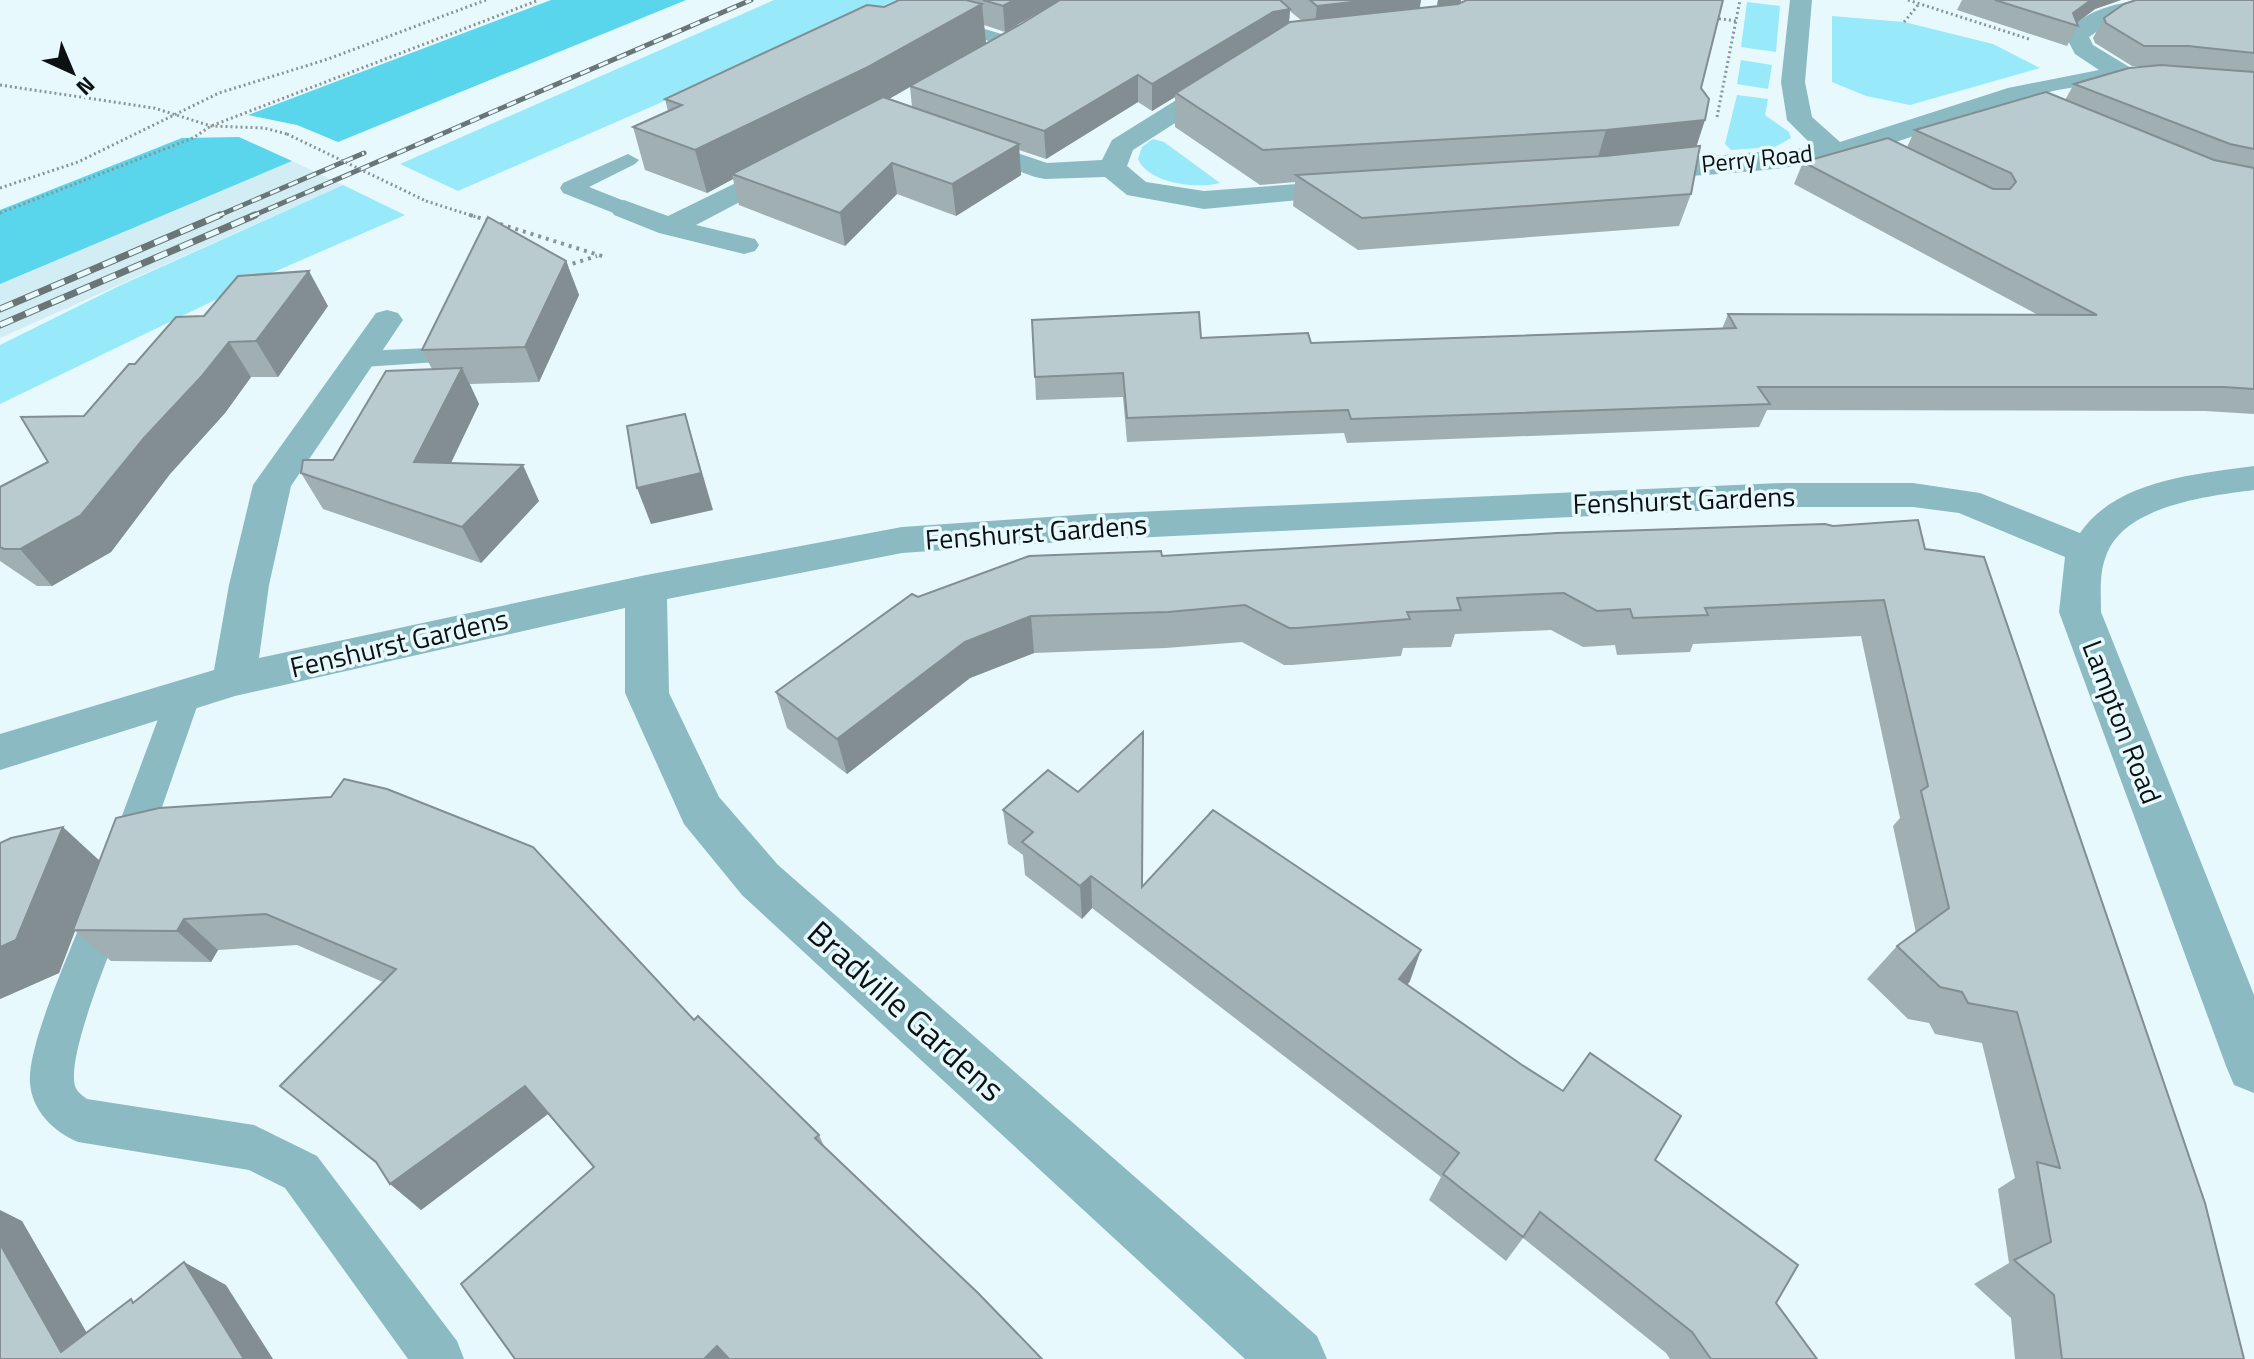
<svg xmlns="http://www.w3.org/2000/svg" width="2254" height="1359" font-family="'Titillium Web',sans-serif">
  <style>
    .built { fill: #d2edf3 }
    .green { fill: #98eafa }
    .forest { fill: #59d6eb }
    .lines { fill: none; stroke-linecap: round; stroke-linejoin: round }
    .path-far1 { stroke: #899597; stroke-width: 3; stroke-dasharray: 2 3; stroke-linecap: butt }
    .path { stroke: #899597; stroke-width: 4; stroke-dasharray: 3 5; stroke-linecap: butt }
    .lane { fill: #8bbac3; fill-rule: evenodd }
    .street { fill: #8bbac3; fill-rule: evenodd }
    .rail-far1-casing { stroke: #6a7577; stroke-width: 5 }
    .rail-casing { stroke: #6a7577; stroke-width: 7 }
    .rail-far1 { stroke: #e7f9fc; stroke-width: 3; stroke-dasharray: 10; stroke-linecap: butt }
    .rail { stroke: #e7f9fc; stroke-width: 5; stroke-dasharray: 14; stroke-linecap: butt }
    .path-bridge { stroke: #899597; stroke-width: 3; stroke-dasharray: 2 3; stroke-linecap: butt }
    .wall { fill: #a0afb2; fill-rule: evenodd }
    .shaded-wall { fill: #828e91 }
    .building { fill: #bacbcf; stroke: #828e91; stroke-width: 2 }
    .labels { text-anchor: middle; stroke-width: 7; stroke-linejoin: round; paint-order: stroke }
    .far-street-label { font-size: 24px; fill: #0c1213; stroke: #e7f9fc }
    .street-label { font-size: 28px; fill: #0c1213; stroke: #e7f9fc }
    .near-street-label { font-size: 34px; fill: #0c1213; stroke: #e7f9fc }
  </style>
  <rect width="100%" height="100%" fill="#e7f9fc"/>
  <!-- built -->
  <path class="built" d="M292,161L343,185L0,338V284Z"/>
  <!-- green -->
  <g class="green">
    <path d="M774,0H896L458,191L400,164Z"/>
    <path d="M1747,2L1780,6L1776,52L1741,47Z"/>
    <path d="M1832,16L1904,22L1993,44L2040,68L1910,105L1866,96L1832,82Z"/>
    <path d="M1741,60L1772,65L1768,89L1737,84Z"/>
    <path d="M1737,95L1768,99L1765,115L1789,132L1791,138L1775,147L1731,150L1725,144Z"/>
    <path d="M1153,139L1164,142L1220,183C1197,189 1149,184 1138,159L1142,147Z"/>
    <path d="M343,185L405,215L267,275L0,404V345L119,286Z"/>
  </g>
  <!-- forest -->
  <g class="forest">
    <path d="M551,0H686L338,142L297,125L248,115Z"/>
    <path d="M239,137L292,161L0,284V210L182,138Z"/>
  </g>
  <g class="lines">
    <!-- path-far1 -->
    <g class="path-far1">
      <path d="M1908,0L2029,39"/>
      <path d="M1714,18L1736,21"/>
      <path d="M1904,22L1919,4"/>
      <path d="M0,85L154,108L211,126L264,128L287,134"/>
      <path d="M1717,117L1740,0"/>
      <path d="M0,188L78,162L219,93L328,59L486,0"/>
      <path d="M426,201L476,217"/>
      <path d="M0,213L193,138L211,126L539,0"/>
    </g>
    <!-- path -->
    <g class="path">
      <path d="M470,215L490,221"/>
      <path d="M500,224L605,257"/>
      <path d="M565,266L597,256"/>
    </g>
    <!-- lane -->
    <g class="lane">
      <path d="M940,16L1019,39L1022,43L1013,48L934,25L931,21Z"/>
      <path d="M628,154L639,160L635,164L589,187L632,204L635,209L632,214H616L563,193L560,188L563,183Z"/>
      <path d="M429,348L438,350L442,356L438,362L363,367L354,365L350,359L354,353L363,351Z"/>
      <path d="M184,682L196,686L201,695L145,856L140,867L126,872L112,867L107,856L167,695L172,686Z"/>
      <path d="M109,885L123,890L129,902C116,939 66,1053 75,1086C77,1092 82,1095 87,1099L254,1125L317,1156L457,1341L464,1359H408L285,1188L249,1170L78,1142C54,1132 32,1111 30,1083C27,1043 74,944 89,902L95,890Z"/>
    </g>
    <!-- street -->
    <g class="street">
      <path d="M1790,0H1812L1805,82L1812,117L1840,142L2008,88L2099,70L2075,54L2065,35C2087,6 2127,0 2161,0L2158,5L2112,21L2089,37L2093,45L2131,68L2175,69L2254,78V92C2186,83 2117,77 2049,92C1976,108 1908,144 1835,159C1770,173 1702,175 1636,179L1626,177L1622,171L1626,165L1636,163L1814,147L1787,120L1781,82Z"/>
      <path d="M1224,74L1233,76L1236,81L1233,86L1133,150L1127,166L1146,182L1204,191L1352,180L1362,182L1366,188L1362,194L1204,209L1127,195L1105,177L1045,179L1035,177L953,148L949,142L953,136L962,134L1047,163L1102,160L1112,140L1215,76Z"/>
      <path d="M789,157L799,159L803,165L799,171L696,225L755,239L759,245L755,251L744,254L659,233L614,215L610,209L614,203L624,200L668,216Z"/>
      <path d="M387,310L398,313L403,320L291,486L269,585L259,658L646,575L902,527L1091,514L1781,483H1913L1980,493L2080,533C2116,480 2196,474 2254,466V490C2209,496 2124,505 2106,556C2099,573 2101,594 2101,612L2254,995V1093L2234,1085L2226,1066L2059,612L2065,557L1959,513L1913,507H1781L1091,540L902,553L667,599L669,693L719,797L778,865L1317,1336L1327,1359H1245L742,895L684,824L625,693V608L235,696L0,770V734L214,670L229,585L253,485L376,313Z"/>
    </g>
    <defs>
      <g id="rail-far1">
        <path d="M215,217L364,153"/>
        <path d="M250,217L751,0"/>
      </g>
      <g id="rail">
        <path d="M0,309L220,215"/>
        <path d="M0,325L255,215"/>
      </g>
    </defs>
    <!-- rail-far1 casing -->
    <use href="#rail-far1" class="rail-far1-casing"/>
    <!-- rail casing -->
    <use href="#rail" class="rail-casing"/>
    <!-- rail-far1 -->
    <use href="#rail-far1" class="rail-far1"/>
    <!-- rail -->
    <use href="#rail" class="rail"/>
    <!-- path-bridge -->
    <path class="path-bridge" d="M287,134L426,201"/>
  </g>
  <!-- wall -->
  <g class="wall">
    <path d="M899,0H1060L1005,32L984,25L986,43L951,63L1021,24L1060,0H1421L1419,8L1437,6L1438,0H1461V3L1701,88L1691,194L1679,226L1358,250L1293,206L1295,182L1260,185L1175,127V97L1152,111L1138,102L1046,159L1019,150L1021,175L956,216L897,194L845,246L739,205L733,179L707,193L645,170L633,127L668,111L665,99ZM1290,11L1302,21L1289,23ZM910,87L912,107L889,99Z"/>
    <path d="M1962,0H2128H2121L2095,9L2077,22L2078,26L2067,46L1957,10Z"/>
    <path d="M2254,0V414L2205,411L1767,410L1759,427L1347,443L1344,433L1127,442L1123,397L1036,400L1035,377L1201,338L1311,343L1722,329L1728,314L2038,315L1794,184L1803,162L1907,147L1915,130L2065,100L2074,84L2152,66H2132L2095,43L2093,38L2104,18Z"/>
    <path d="M566,261L579,295L539,382L470,384L479,404L451,463L539,501L481,563L323,509L301,473L333,460L432,369L422,350Z"/>
    <path d="M328,306L278,377H251L225,413L170,474L111,552L52,586H37L0,561V487L48,462L84,416L135,364L204,316Z"/>
    <path d="M1833,526L1925,549L2244,1359H2015L2011,1318L1974,1284L2009,1263L1998,1189L2015,1178L1982,1043L1935,1034L1929,1023L1908,1019L1867,979L1897,946L1916,933L1893,826L1900,818L1861,636L1693,644L1690,652L1617,655L1615,645L1583,647L1551,630L1455,634L1451,647L1403,648L1401,656L1292,665H1284L1242,642L1166,648L1034,653L970,678L847,774L787,728L776,692L918,597L1162,556Z"/>
    <path d="M1003,810L1142,887L1410,981L1407,985L1655,1160L1776,1303L1817,1359H1670L1666,1353L1523,1238L1506,1261L1429,1200L1441,1177L1092,908L1082,919L1025,875L1023,855L1008,844Z"/>
    <path d="M0,843L100,860L694,1020L819,1135L824,1146L594,1167L548,1114L421,1210L378,1165L280,1086L383,982L297,945L218,950L211,962L111,961L75,931L59,973L0,999Z"/>
  </g>
  <!-- shaded-wall -->
  <g class="shaded-wall">
    <path d="M1014,0H1060L1005,32L1003,6Z"/>
    <path d="M1370,0H1421L1418,20L1314,32L1317,6Z"/>
    <path d="M1438,0H1461L1459,9L1435,17Z"/>
    <path d="M2091,0H2121L2095,9L2074,25L2073,13Z"/>
    <path d="M982,4L986,43L875,107L732,174L733,179L707,193L695,150Z"/>
    <path d="M1290,9L1288,35L1176,93L1175,97L1152,111V84L1273,12Z"/>
    <path d="M1138,75V102L1046,159L1044,131Z"/>
    <path d="M1705,120L1694,154L1596,164L1606,130Z"/>
    <path d="M1019,144L1021,175L956,216L952,184Z"/>
    <path d="M892,163L897,194L845,246L840,213Z"/>
    <path d="M566,261L579,295L539,382L525,347Z"/>
    <path d="M309,271L328,306L278,377L256,341Z"/>
    <path d="M229,342L251,377L225,413L170,474L111,552L52,586L20,549L144,438Z"/>
    <path d="M462,368L479,404L434,498L414,462Z"/>
    <path d="M685,414L713,510L651,524L637,488Z"/>
    <path d="M523,465L539,501L481,563L462,527Z"/>
    <path d="M1031,616L1034,653L970,678L847,774L837,739L965,642Z"/>
    <path d="M63,827L101,862L73,930L75,931L59,973L0,999V947Z"/>
    <path d="M1091,876L1092,908L1082,919L1080,886Z"/>
    <path d="M184,919L218,950L211,962L177,931Z"/>
    <path d="M1421,950L1410,981L1389,1010L1399,979Z"/>
    <path d="M525,1086L548,1114L421,1210L390,1184Z"/>
    <path d="M0,1210L22,1221L102,1359L61,1352L0,1244Z"/>
    <path d="M184,1262L226,1285L273,1359H244Z"/>
    <path d="M717,1346L729,1359H704Z"/>
  </g>
  <!-- building -->
  <g class="building">
    <path d="M899,0H966L982,4L868,67L695,150L633,127L682,105L665,99L867,5L884,7Z"/>
    <path d="M983,0H1014L1003,6Z"/>
    <path d="M1060,0H1280L1290,9L1273,12L1152,84L1138,75L1044,131L910,86L1021,24Z"/>
    <path d="M1310,0H1370L1317,6Z"/>
    <path d="M1467,0H1723L1701,88L1709,99L1705,120L1606,130L1263,150L1176,93L1290,22L1458,4Z"/>
    <path d="M1995,0H2091L2073,13L2078,26Z"/>
    <path d="M2136,0H2254V53L2188,46H2144L2106,23L2104,18L2124,4Z"/>
    <path d="M2161,65L2254,72V149L2230,144L2074,84L2129,68Z"/>
    <path d="M2046,92L2214,160L2254,168V389L2224,387H1758L1770,404L1351,419L1348,410L1127,418L1123,373L1035,377L1032,320L1199,312L1201,338L1308,333L1311,343L1736,328L1728,314L2097,315L1803,162L1888,138L1993,189H2010L2016,182L2011,173L1915,130Z"/>
    <path d="M883,97L1019,144L952,184L892,163L840,213L732,174Z"/>
    <path d="M1700,146L1691,194L1362,218L1296,175L1605,156Z"/>
    <path d="M488,217L566,261L525,347L422,350Z"/>
    <path d="M309,271L256,341L229,342L201,377L144,438L81,515L20,549H4L0,547V487L48,462L21,417L84,416L129,364H135L176,317L204,316L238,276Z"/>
    <path d="M462,368L414,462L523,465L462,527L301,473L303,460H333L386,371Z"/>
    <path d="M685,414L701,473L637,488L627,426Z"/>
    <path d="M1918,520L1925,549L1984,557L2205,1203L2244,1359H2062L2054,1295L2014,1260L2051,1242L2037,1162L2060,1168L2017,1012L1968,1003L1962,992L1940,987L1897,946L1949,908L1921,791L1928,786L1884,600L1705,608L1708,615L1633,618L1630,609L1597,611L1564,593L1457,598L1461,610L1407,612L1410,619L1297,628H1289L1245,605L1168,612L1031,616L965,642L837,739L776,692L912,594L918,597L1029,556L1161,551L1162,556L1557,533L1825,524L1833,526Z"/>
    <path d="M1143,732L1142,887L1213,810L1421,950L1399,979L1522,1065L1563,1091L1590,1053L1681,1116L1655,1160L1798,1265L1776,1303L1817,1359H1711L1692,1332L1540,1212L1523,1237L1443,1174L1459,1153L1091,876L1080,886L1022,842L1033,832L1003,810L1048,770L1078,792Z"/>
    <path d="M344,779L387,789L533,847L694,1020L698,1016L819,1135L815,1138L978,1293L1042,1359H729L717,1346L704,1359H515L461,1284L594,1167L525,1086L390,1184L376,1162L280,1086L396,969L266,914L184,919L177,931L73,930L116,818L159,808L331,797Z"/>
    <path d="M63,827L16,940L0,947V843L11,838Z"/>
    <path d="M0,1244L61,1352L131,1299L133,1303L184,1262L244,1359H0Z"/>
  </g>
  <g class="labels">
    <!-- far-street labels -->
    <g class="far-street-label">
      <text transform="translate(1757 159) rotate(-6)" y="8">Perry Road</text>
    </g>
    <!-- street labels -->
    <g class="street-label">
      <text transform="translate(1684 500) rotate(-2)" y="10">Fenshurst Gardens</text>
      <text transform="translate(1036 532) rotate(-4)" y="10">Fenshurst Gardens</text>
      <text transform="translate(399 643) rotate(-13)" y="10">Fenshurst Gardens</text>
      <text transform="translate(2122 722) rotate(69)" y="10">Lampton Road</text>
    </g>
    <!-- near-street labels -->
    <g class="near-street-label">
      <text transform="translate(906 1011) rotate(42)" y="12">Bradville Gardens</text>
    </g>
  </g>
  <!-- north arrow -->
  <g transform="translate(72 72) rotate(136)" stroke="#e7f9fc" stroke-width="6" paint-order="stroke">
  <path d="M0-6L14 30L0 20L-14 30Z" fill="#0c1213"/>
  <text y="-12" font-size="22" font-weight="bold" text-anchor="middle" fill="#0c1213">N</text>
  </g>
</svg>
